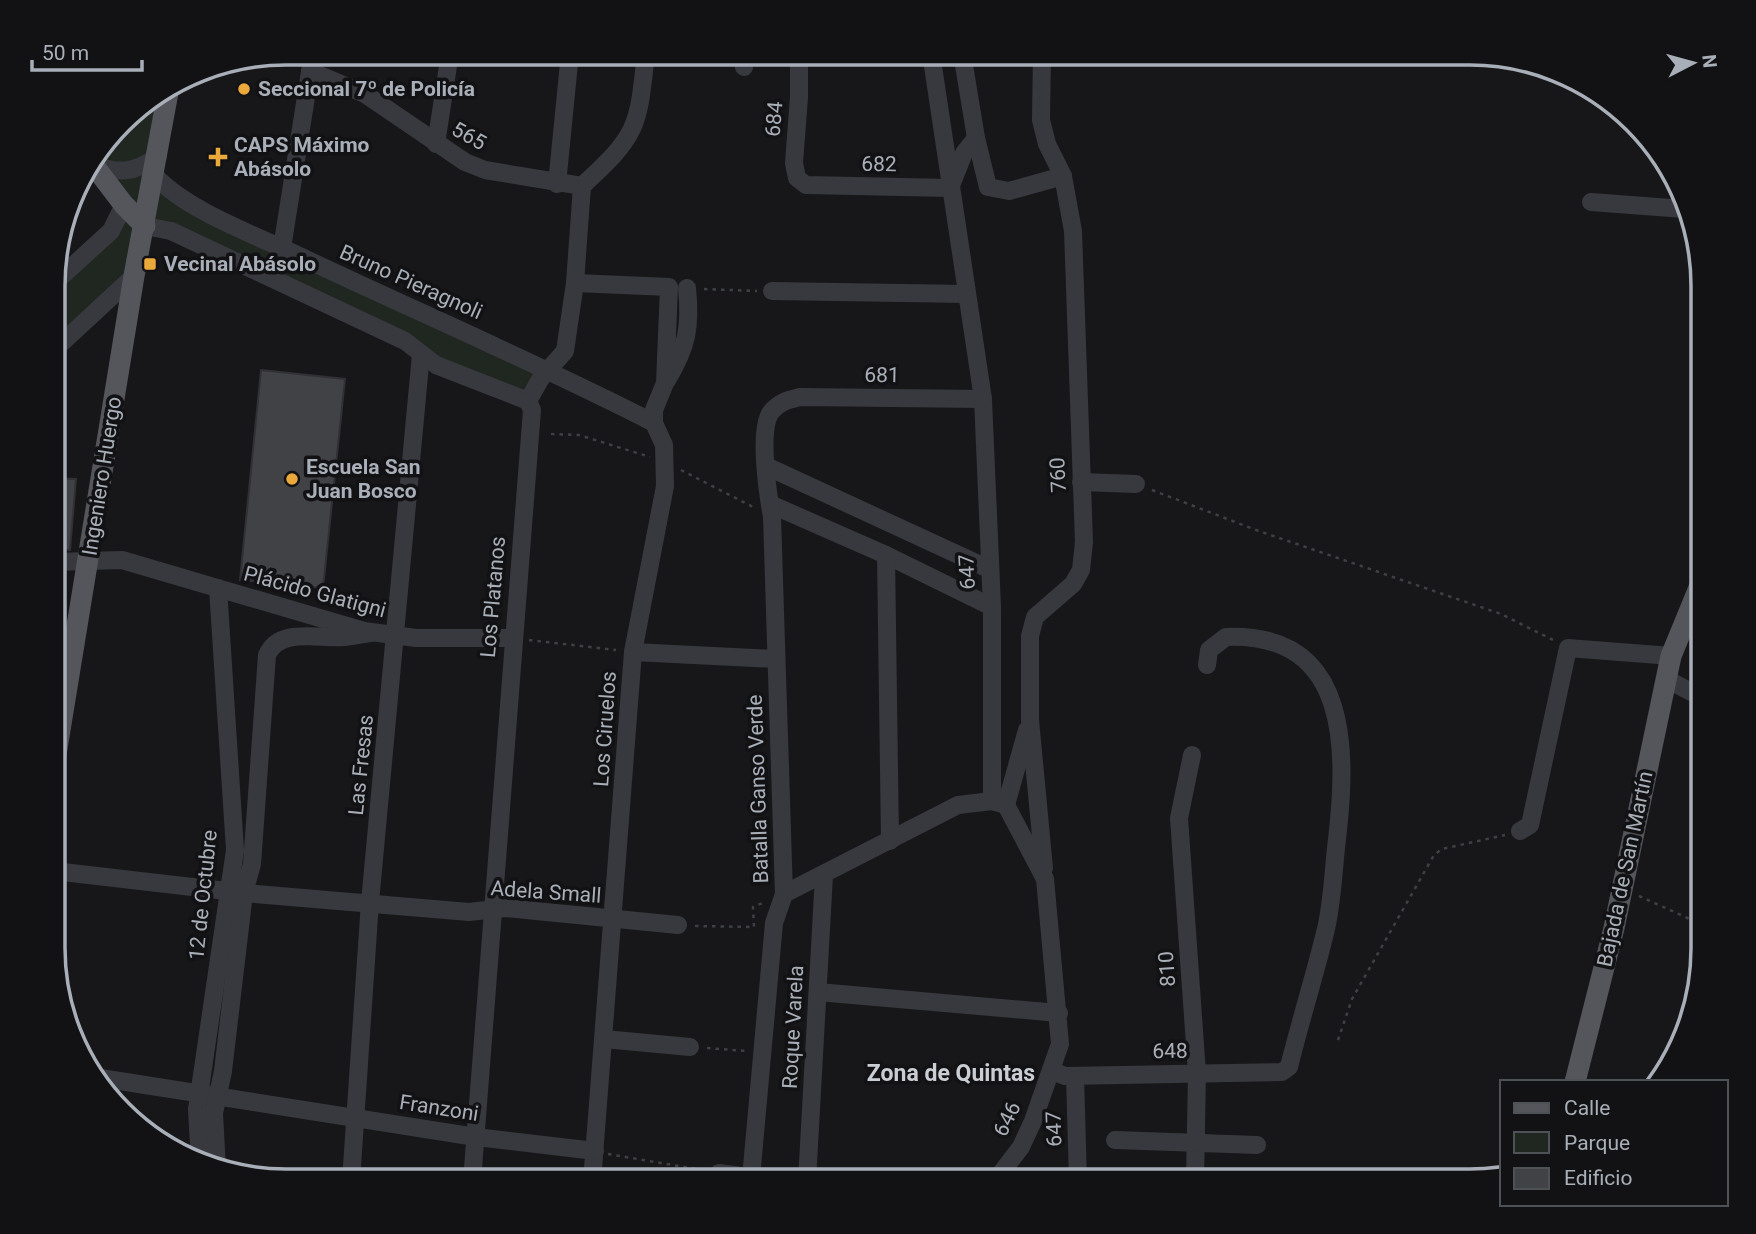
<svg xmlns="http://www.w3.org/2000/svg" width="1756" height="1234" font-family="Roboto,sans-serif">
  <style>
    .green { fill: #1f2720 }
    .building { fill: #414246; stroke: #313135; stroke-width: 2 }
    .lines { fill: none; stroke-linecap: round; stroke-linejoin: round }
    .path { stroke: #3e4045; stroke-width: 2.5; stroke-dasharray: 3.5 5; stroke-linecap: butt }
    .minor { stroke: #38393e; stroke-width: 18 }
    .major { stroke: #54565c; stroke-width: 21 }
    .poi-dot { fill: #eba93c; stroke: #121214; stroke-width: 2.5 }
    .labels { text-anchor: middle; stroke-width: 7; stroke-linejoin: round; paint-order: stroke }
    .poi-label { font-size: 21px; font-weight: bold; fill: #a9afb8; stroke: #121214; text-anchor: start }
    .street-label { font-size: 21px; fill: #a9afb8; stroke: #121214 }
    .neighbourhood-label { font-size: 23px; font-weight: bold; fill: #cacdd4; stroke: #121214 }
    .rim { fill: none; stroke: #a9afb8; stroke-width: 3.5 }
  </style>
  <rect width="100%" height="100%" fill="#171719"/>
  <!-- green -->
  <path class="green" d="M169,88L155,176L167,189L549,369L528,401L146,226L134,276L54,350V283L124,205L92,163L132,111Z"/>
  <!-- building -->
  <g class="building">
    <path d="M261,370L345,379L323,588L240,580Z"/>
    <path d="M54,478L76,479L70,550L54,549Z"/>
  </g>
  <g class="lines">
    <!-- path -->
    <g class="path">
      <path d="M704,289L757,291"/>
      <path d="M551,434L579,435L650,457"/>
      <path d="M681,470L753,507"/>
      <path d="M1152,490L1256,530L1501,614L1555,641"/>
      <path d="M529,640L616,650"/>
      <path d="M1639,896L1703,925"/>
      <path d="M695,926L754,927L753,907L765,902"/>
      <path d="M1338,1040L1352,999L1434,855L1442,849L1505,835"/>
      <path d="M707,1048L746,1051"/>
      <path d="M608,1154L702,1170"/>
    </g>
    <!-- minor -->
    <g class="minor">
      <path d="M741,53L744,67"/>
      <path d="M799,53V97L794,163L797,178L806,185L950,188L964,153L976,138"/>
      <path d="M931,53L983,399L992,607V801L1006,805L1045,879L1060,1044L1033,1121L1021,1147L995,1181"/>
      <path d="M962,53L976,138L988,187L1009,191L1063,176"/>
      <path d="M1042,53L1041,120L1047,144L1063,176L1073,231L1084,542L1081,570L1073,584L1035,617L1030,636V720L1044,868"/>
      <path d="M310,71L365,94L465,162L485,170L582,186"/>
      <path d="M436,144L450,53"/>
      <path d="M92,163C117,175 135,173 158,156"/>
      <path d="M155,176C187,210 250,233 293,253C413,310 535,362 654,423"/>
      <path d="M557,184L570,53"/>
      <path d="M1591,202L1684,209"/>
      <path d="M145,226L171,231L405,341L436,365L528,401"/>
      <path d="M282,248L313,53"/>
      <path d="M54,283L111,231L124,205"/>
      <path d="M575,283L669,287L665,383L654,410V423L664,445L665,486L633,652L592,1181"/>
      <path d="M772,291L967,294"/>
      <path d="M54,350L134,276"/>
      <path d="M667,380C687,347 691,327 687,288"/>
      <path d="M528,401L541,378L565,351L575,283L582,186C639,134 638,127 646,53"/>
      <path d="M766,466L989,569"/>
      <path d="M1081,482L1136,484"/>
      <path d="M770,504L886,555L992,607"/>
      <path d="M886,555L890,841"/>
      <path d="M54,562L122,560L364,631L416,638H512"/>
      <path d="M633,652L776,659"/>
      <path d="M1666,679L1703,698"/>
      <path d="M1192,755L1179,818L1197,1073L1195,1181"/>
      <path d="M1006,805L1027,730"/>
      <path d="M1520,831L1530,825L1568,648L1671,656"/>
      <path d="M54,871L244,893L469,912L505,908L678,925"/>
      <path d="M784,894L958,805L992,801"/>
      <path d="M818,992L1059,1013"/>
      <path d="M604,1039L690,1047"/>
      <path d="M1052,1071L1065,1076L1282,1072L1289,1067C1300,1022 1314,978 1325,933C1332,906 1333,876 1336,848C1347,757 1354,632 1226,637L1209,650L1207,665"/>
      <path d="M1075,1076L1078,1181"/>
      <path d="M94,1077L476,1137L595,1151"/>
      <path d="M1115,1140L1257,1145"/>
      <path d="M200,1163L197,1109L235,850L218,588"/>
      <path d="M217,1170L214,1113L223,1071L244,893L252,864L267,655C279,627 319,639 344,637C353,636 362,634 371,633"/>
      <path d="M751,1178L774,923L784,894L772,517C768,495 758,430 771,412C779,402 788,400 800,397L983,399"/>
      <path d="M351,1181L370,902L421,354"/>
      <path d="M472,1181L532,410L528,401"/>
      <path d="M717,1181L719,1173L777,1181"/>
      <path d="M807,1181L824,875"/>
    </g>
    <!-- major -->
    <g class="major">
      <path d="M92,163L124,205L145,226"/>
      <path d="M54,767L134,276L169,87"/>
      <path d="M1575,1082L1614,928L1671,656L1703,578"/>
    </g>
  </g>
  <!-- markers -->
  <g class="poi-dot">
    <circle cx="244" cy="89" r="7"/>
    <path d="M214.5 146.5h7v7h7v7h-7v7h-7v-7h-7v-7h7z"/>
    <rect x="143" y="257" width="14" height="14" rx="3.5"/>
    <circle cx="292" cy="479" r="7"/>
  </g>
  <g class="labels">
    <!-- poi labels -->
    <g class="poi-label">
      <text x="258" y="96">Seccional 7º de Policía</text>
      <text x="234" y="152">CAPS Máximo<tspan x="234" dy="24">Abásolo</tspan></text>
      <text x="164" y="271">Vecinal Abásolo</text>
      <text x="306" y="474">Escuela San<tspan x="306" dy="24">Juan Bosco</tspan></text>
    </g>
    <!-- street labels -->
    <g class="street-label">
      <text transform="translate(774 119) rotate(-85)" y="7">684</text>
      <text transform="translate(469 136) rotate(29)" y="7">565</text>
      <text transform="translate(879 164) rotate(1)" y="7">682</text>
      <text transform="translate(411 282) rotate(24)" y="7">Bruno Pieragnoli</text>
      <text transform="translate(882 375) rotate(1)" y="7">681</text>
      <text transform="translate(1058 475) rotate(-93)" y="7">760</text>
      <text transform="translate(102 476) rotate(-81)" y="7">Ingeniero Huergo</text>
      <text transform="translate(967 572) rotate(-93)" y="7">647</text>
      <text transform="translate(315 592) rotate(15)" y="7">Plácido Glatigni</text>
      <text transform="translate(493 597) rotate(-85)" y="7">Los Platanos</text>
      <text transform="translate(605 729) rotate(-86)" y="7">Los Ciruelos</text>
      <text transform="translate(361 765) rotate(-84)" y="7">Las Fresas</text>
      <text transform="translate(758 789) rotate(-92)" y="7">Batalla Ganso Verde</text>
      <text transform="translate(1625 869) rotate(-78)" y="7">Bajada de San Martín</text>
      <text transform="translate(546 892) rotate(4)" y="7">Adela Small</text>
      <text transform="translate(203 895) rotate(-84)" y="7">12 de Octubre</text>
      <text transform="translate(1167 969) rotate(-94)" y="7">810</text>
      <text transform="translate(793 1027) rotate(-87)" y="7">Roque Varela</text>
      <text transform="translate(1170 1051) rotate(-1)" y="7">648</text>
      <text transform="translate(439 1108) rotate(9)" y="7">Franzoni</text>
      <text transform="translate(1007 1119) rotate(-64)" y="7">646</text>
      <text transform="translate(1054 1129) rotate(-92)" y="7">647</text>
    </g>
    <!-- neighbourhood labels -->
    <g class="neighbourhood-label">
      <text x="951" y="1081">Zona de Quintas</text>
    </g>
  </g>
  <!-- crop -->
  <path d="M0 0H1756V1234H0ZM286 65H1470A221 221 0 0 1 1691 286V948A221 221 0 0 1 1470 1169H286A221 221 0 0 1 65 948V286A221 221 0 0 1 286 65Z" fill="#121214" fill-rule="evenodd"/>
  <path class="rim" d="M286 65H1470A221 221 0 0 1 1691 286V948A221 221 0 0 1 1470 1169H286A221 221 0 0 1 65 948V286A221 221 0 0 1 286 65Z"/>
  <!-- legend -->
  <rect x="1500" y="1080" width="228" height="126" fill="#121214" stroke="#4e5156" stroke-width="2"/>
  <rect x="1514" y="1103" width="35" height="10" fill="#54565c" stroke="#4e5156" stroke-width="2"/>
  <text x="1564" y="1115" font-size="21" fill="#a9afb8">Calle</text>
  <rect x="1514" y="1132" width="35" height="21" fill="#1f2720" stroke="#4e5156" stroke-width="2"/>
  <text x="1564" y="1150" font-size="21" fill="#a9afb8">Parque</text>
  <rect x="1514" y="1168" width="35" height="21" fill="#414246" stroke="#4e5156" stroke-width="2"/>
  <text x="1564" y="1185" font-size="21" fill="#a9afb8">Edificio</text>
  <!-- north arrow -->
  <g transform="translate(1693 63) rotate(84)" stroke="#121214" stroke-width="5" paint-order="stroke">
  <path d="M0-5L12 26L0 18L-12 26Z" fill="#a9afb8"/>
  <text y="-10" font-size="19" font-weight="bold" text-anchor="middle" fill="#a9afb8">N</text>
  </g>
  <!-- scale -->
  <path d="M32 60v10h110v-10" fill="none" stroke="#a9afb8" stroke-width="3.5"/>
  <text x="42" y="60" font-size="21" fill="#a9afb8" stroke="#121214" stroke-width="5" paint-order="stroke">50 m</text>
</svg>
